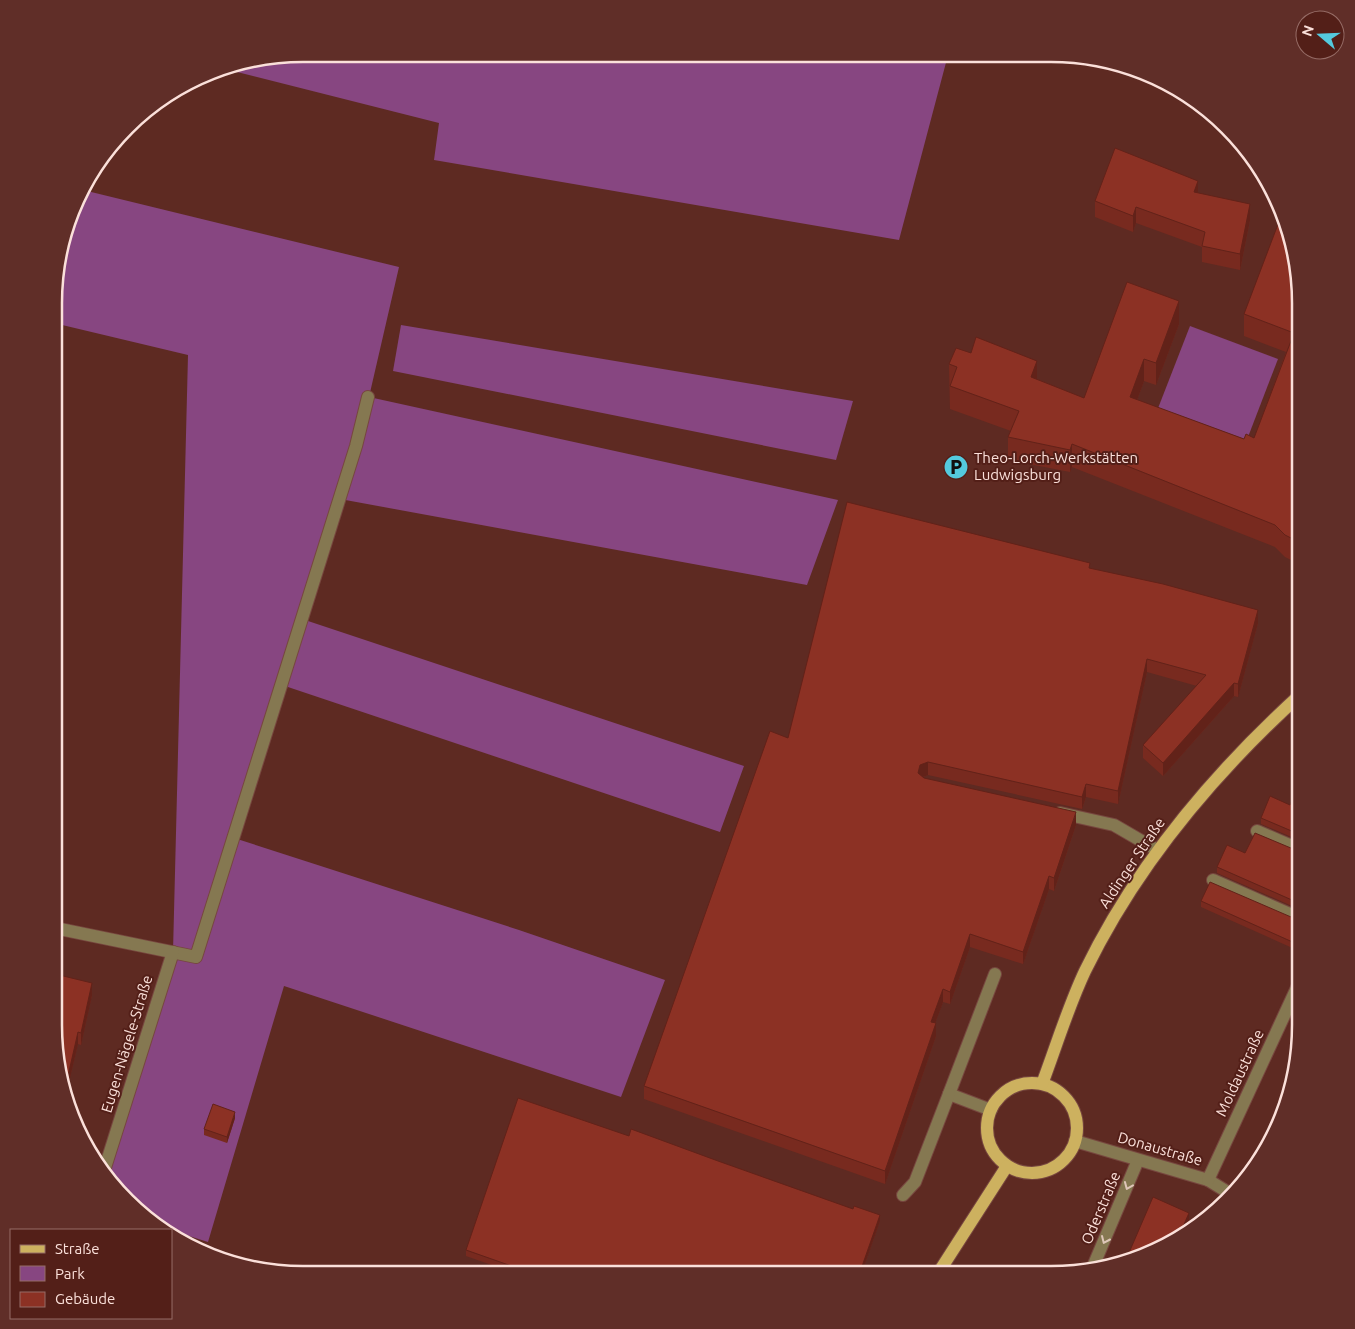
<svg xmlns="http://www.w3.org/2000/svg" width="1355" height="1329" font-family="Ubuntu,sans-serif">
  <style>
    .green { fill: #874681 }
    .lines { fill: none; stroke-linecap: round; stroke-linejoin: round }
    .minor-casing { stroke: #77473f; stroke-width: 14 }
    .major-casing { stroke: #77473f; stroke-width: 14 }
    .minor { stroke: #857851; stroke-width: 12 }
    .major { stroke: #cdb15f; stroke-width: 12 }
    .wall { fill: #782a1f }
    .shaded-wall { fill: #622219 }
    .building { fill: #8c3124; stroke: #622219 }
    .oneway { stroke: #dec6b8 }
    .labels { text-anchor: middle; stroke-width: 4; stroke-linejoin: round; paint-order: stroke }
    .poi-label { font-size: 15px; fill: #fbe0da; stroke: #531f18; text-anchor: start }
    .street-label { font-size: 15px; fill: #fbe0da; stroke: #531f18 }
    .rim { fill: none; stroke: #fbe0da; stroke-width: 2.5 }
  </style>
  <rect width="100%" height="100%" fill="#5e2a22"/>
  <!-- green -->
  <g class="green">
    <path d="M303,54L948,55L899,240L434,160L439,123L221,68Z"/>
    <path d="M83,190L399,267L369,397L838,500L807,585L340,499L302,619L744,766L720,832L282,685L234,838L519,930L665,980L621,1097L284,986L208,1242L151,1224L105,1178L173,952L188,355L58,324V255Z"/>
    <path d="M401,325L853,401L836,460L393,371Z"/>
    <path d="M1190,326L1278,359L1243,450L1155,416Z"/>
  </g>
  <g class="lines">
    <defs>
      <g id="minor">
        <path d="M1060,813L1114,825L1157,850"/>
        <path d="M1257,831L1301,850"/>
        <path d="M1213,880L1301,919"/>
        <path d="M55,928L196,957L356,446L368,397"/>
        <path d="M991,1110L949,1094L995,974"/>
        <path d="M1075,1141L1208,1180L1234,1196"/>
        <path d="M103,1174L173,952"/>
        <path d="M1208,1180L1301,979"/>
        <path d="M903,1195L915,1182L949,1094"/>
        <path d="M1092,1269L1138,1160"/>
      </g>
      <g id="major">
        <circle cx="1032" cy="1128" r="45"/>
        <path d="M1042,1084C1056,1047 1068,1007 1085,971C1137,864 1214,773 1301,694"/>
        <path d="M937,1275L1007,1166"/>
      </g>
    </defs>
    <!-- minor casing -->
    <use href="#minor" class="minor-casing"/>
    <!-- major casing -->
    <use href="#major" class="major-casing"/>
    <!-- minor -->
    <use href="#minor" class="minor"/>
    <!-- major -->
    <use href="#major" class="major"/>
  </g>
  <!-- wall -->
  <g class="wall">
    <path d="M1198,193L1250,220L1240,270L1202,262V247L1136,223L1133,232L1095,217V201Z"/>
    <path d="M1301,287V565L1285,557L1275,547L1072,467L1070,472L1008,460V437L1011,431L950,409L949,364L1037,379L1084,398L1179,324L1156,385L1144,381L1137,400L1244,439L1254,438L1286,352L1244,336V314Z"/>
    <path d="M1090,568L1258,623L1238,697L1234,696L1163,776L1143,758V745L1197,686L1147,672L1118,804L1086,797L1082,809L928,775L923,777L924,778L1076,825L1054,891L1049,889L1023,964L970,947L950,1004L943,1002L935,1023L936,1036L885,1184L644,1099V1086L788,738Z"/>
    <path d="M1301,780V841L1261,824V818L1290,805Z"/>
    <path d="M1298,851H1301V910L1217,873V867L1245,853Z"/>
    <path d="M1201,901L1298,920L1297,950L1201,907Z"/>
    <path d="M92,995L81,1045L78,1044L66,1094L54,1042Z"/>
    <path d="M235,1118L227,1143L204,1135V1129Z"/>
    <path d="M629,1136L718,1161L880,1221L861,1275H520L466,1256V1250Z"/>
  </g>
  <!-- shaded-wall -->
  <g class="shaded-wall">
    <path d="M1198,181V197L1194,192Z"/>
    <path d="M1250,204V220L1240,270V254Z"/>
    <path d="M1136,207V223L1133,232V216Z"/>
    <path d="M1179,301V324L1156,385V363Z"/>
    <path d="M1144,359V381L1130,419V397Z"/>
    <path d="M1037,361V384L1031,377Z"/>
    <path d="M1072,444V467L1070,472V450Z"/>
    <path d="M1258,610V623L1238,697V684Z"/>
    <path d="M1147,659V672L1118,804V791Z"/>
    <path d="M1234,683V696L1163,776V763Z"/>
    <path d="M928,762V775L920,778L918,773L920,765Z"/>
    <path d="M1086,784V797L1082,809V797Z"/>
    <path d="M1076,812V825L1054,891V878Z"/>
    <path d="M1049,876V889L1023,964V952Z"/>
    <path d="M970,934V947L950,1004V992Z"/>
    <path d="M1301,936V942L1297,950V944Z"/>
    <path d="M92,983V995L81,1045V1033Z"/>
    <path d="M943,989V1002L931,1034V1022Z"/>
    <path d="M936,1023V1036L885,1184V1171Z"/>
    <path d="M78,1032V1044L66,1094L65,1089Z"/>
    <path d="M235,1112V1118L227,1143V1137Z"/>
    <path d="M1189,1213V1232L1178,1238Z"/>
    <path d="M880,1215V1221L861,1275H859Z"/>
  </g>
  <!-- building -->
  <g class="building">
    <path d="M1115,148L1198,181L1194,192L1250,204L1240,254L1202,246L1205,232L1136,207L1133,216L1095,201Z"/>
    <path d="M1283,211L1301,287V543L1285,535L1275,525L1072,444L1070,450L1008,437L1019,411L950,386L957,367L949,364L956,348L971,353L976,337L1037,361L1031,377L1084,398L1127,282L1179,301L1156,363L1144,359L1130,397L1244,439L1246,434L1254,438L1294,333L1244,314Z"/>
    <path d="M847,502L1090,563L1089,568L1163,584L1258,610L1238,684L1234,683L1163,763L1143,745L1206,675L1147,659L1118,791L1086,784L1082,797L928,762L920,765L918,773L924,778L1076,812L1054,878L1049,876L1023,952L970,934L950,992L943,989L931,1022L936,1023L885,1171L644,1086L770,731L788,738Z"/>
    <path d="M1301,780V835L1261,818L1270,796L1290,805Z"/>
    <path d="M1255,833L1298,851H1301V904L1217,867L1227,845L1245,853Z"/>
    <path d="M1210,882L1298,920L1301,921V936L1297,944L1201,901Z"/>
    <path d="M55,974L92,983L81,1033L78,1032L65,1089L54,1042Z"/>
    <path d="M518,1098L629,1136L631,1129L718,1161L853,1209L854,1206L880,1215L859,1275H537L466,1250Z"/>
    <path d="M213,1104L235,1112L227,1137L204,1129Z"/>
    <path d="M1153,1197L1189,1213L1178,1238L1147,1256L1125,1262Z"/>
  </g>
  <!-- one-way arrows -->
  <defs><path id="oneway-chevron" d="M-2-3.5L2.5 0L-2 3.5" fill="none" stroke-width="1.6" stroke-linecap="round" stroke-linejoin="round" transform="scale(1.25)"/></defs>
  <g class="oneway">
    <use href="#oneway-chevron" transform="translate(1128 1186) rotate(113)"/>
    <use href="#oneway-chevron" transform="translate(1105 1240) rotate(114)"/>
  </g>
  <!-- icons -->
  <defs>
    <symbol id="parking-disc" viewBox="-11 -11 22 22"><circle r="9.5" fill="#54cade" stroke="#531f18"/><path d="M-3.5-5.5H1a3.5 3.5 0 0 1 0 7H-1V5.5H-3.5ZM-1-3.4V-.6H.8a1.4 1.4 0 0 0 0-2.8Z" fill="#111"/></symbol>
  </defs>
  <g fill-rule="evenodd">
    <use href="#parking-disc" x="942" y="453" width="28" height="28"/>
  </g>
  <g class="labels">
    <!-- poi labels -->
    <g class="poi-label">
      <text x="974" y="463">Theo-Lorch-Werkstätten<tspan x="974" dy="17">Ludwigsburg</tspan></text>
    </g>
    <!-- street labels -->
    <g class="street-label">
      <text transform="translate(1132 863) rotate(-56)" y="5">Aldinger Straße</text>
      <text transform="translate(127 1044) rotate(-73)" y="5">Eugen-Nägele-Straße</text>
      <text transform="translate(1240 1073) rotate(-65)" y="5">Moldaustraße</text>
      <text transform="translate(1160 1149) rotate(16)" y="5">Donaustraße</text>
      <text transform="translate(1101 1208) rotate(-67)" y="5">Oderstraße</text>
    </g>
  </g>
  <!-- crop -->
  <path d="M0 0H1355V1329H0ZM303 62H1051A241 241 0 0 1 1292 303V1025A241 241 0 0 1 1051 1266H303A241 241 0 0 1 62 1025V303A241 241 0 0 1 303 62Z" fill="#602e28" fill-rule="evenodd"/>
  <path class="rim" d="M303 62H1051A241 241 0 0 1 1292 303V1025A241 241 0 0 1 1051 1266H303A241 241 0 0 1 62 1025V303A241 241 0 0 1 303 62Z"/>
  <!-- legend -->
  <rect x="10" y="1229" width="162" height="90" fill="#531f18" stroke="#966c66"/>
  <rect x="20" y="1245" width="25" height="8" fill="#cdb15f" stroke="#966c66"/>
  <text x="55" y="1254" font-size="15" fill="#fbe0da">Straße</text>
  <rect x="20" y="1266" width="25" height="15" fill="#874681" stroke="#966c66"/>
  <text x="55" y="1279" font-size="15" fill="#fbe0da">Park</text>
  <rect x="20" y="1292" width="25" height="15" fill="#8c3124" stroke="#966c66"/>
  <text x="55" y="1304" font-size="15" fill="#fbe0da">Gebäude</text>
  <!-- north arrow -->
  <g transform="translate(1320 35) rotate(289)"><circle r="24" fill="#531f18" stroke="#966c66"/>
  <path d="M0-4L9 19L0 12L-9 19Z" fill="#54cade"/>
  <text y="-8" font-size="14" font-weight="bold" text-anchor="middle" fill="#fbe0da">N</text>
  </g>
</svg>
